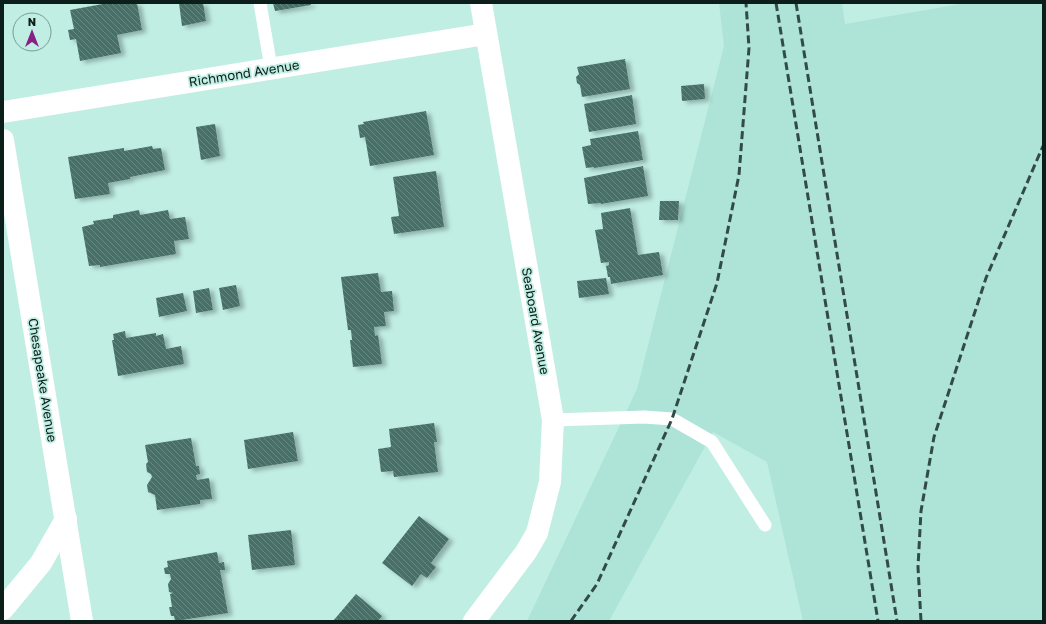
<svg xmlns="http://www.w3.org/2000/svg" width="1046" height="624" font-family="'Golos Text',sans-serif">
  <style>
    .built { fill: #ade4d7 }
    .building { fill: url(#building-back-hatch); filter: url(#shadow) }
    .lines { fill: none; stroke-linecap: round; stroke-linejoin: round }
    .service { stroke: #fff; stroke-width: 13 }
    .minor { stroke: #fff; stroke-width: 22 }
    .tertiary { stroke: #fff; stroke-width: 22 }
    .rail { stroke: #334b45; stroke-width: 3; stroke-dasharray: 8 4; stroke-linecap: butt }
    .labels { text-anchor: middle; stroke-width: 3.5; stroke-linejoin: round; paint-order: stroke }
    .street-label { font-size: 13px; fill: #0c1e1a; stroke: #c0eee3 }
  </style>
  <defs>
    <pattern id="building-back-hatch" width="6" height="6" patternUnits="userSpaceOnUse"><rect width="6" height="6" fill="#477168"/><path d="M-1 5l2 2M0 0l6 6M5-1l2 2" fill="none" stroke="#688881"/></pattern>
    <filter id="shadow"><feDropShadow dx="4.5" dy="2.5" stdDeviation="2" flood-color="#0004"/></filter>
  </defs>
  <rect width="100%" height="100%" fill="#c0eee3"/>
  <!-- built -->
  <path class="built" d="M719,3H842L845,24L966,3H1043V621H803L767,462L713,432L609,621H527L637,389L724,46Z"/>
  <!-- building -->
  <g class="building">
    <path d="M108,3H137L142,30L117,35L121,53L80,61L76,39L70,40L68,30L74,29L70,10Z"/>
    <path d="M179,3H203L206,21L182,26Z"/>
    <path d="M273,3H311V5L275,11Z"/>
    <path d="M625,59L630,89L582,97L580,85L577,83L576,77L579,74L577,67Z"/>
    <path d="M704,84L705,99L682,101L681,86Z"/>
    <path d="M632,95L636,124L589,132L584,104Z"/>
    <path d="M426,111L434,155L370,166L365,137L360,138L358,125L364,124L363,122Z"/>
    <path d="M215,124L220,156L201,160L196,127Z"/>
    <path d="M638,131L643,160L594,168V167L586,168L582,147L591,145L590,139Z"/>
    <path d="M152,146L153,149L161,148L165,170L130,177V179L108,183L110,194L75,199L68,157L124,148V151Z"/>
    <path d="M643,166L648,196L601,204V203L588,204L584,178Z"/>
    <path d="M436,171L444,227L394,234L391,217L399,216L393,177Z"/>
    <path d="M660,201H679L678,220H659Z"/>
    <path d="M630,208L638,255L659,252L663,275L611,284L610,277H608L606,266L609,265V262L601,263L595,230L603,229L601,213Z"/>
    <path d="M139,210L140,215L168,210L170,219L185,217L189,239L174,241L176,254L100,267V265L89,266L82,227L94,224L93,221L113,218V215Z"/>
    <path d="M378,273L381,292L392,291L394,311L384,312L386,326L374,327L375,336L378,335L382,364L353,367L350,340H352L351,330H348L341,277Z"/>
    <path d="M606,278L609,294L579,298L577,281Z"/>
    <path d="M236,285L240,306L223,310L219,288Z"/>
    <path d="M209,288L213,310L196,313L193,291Z"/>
    <path d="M183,293L187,311L159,317L156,298Z"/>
    <path d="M125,331L126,338L156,333V336L163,334L166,349L181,346L184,364L118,376L112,340H114L113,334Z"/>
    <path d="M434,423L437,442H434L438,472L394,477L393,471L381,472L378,449L391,447L389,429Z"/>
    <path d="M293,432L298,461L248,469L244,440Z"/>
    <path d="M191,438L196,466H199L200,474L196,475L197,480L209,478L212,499L200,500V504L157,510L155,495L148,492L147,485L152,477L151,474L147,472L146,464L148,462L145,445Z"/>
    <path d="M419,516L449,539L431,563L436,567L427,578L421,574L412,586L382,563Z"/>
    <path d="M291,530L295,565L252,570L248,535Z"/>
    <path d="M217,552L219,563L224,562L225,570H220L228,613L175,621L174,616H171L169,607H172L170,594L173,593L169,592L168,584L171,579L170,574H165L164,568L168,567L167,561Z"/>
    <path d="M356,594L382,616L378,621H333Z"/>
  </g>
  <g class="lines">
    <!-- service -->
    <g class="service">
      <path d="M260,3L271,68"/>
      <path d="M553,420L644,417L672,419L712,442L765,525"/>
    </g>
    <!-- minor -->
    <g class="minor">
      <path d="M3,112L486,34"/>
      <path d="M474,621L526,552L537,533L550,482L553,420L481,3"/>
    </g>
    <!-- tertiary -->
    <g class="tertiary">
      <path d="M3,140L82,621"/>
      <path d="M3,609L41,563L66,519"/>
    </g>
    <!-- rail -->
    <g class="rail">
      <path d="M776,3L878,621"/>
      <path d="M796,3L897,621"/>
      <path d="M571,621L597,584L672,419L717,283L739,175L749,48L746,3"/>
      <path d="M921,621L918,567L921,511L934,437L986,278L1043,146"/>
    </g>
  </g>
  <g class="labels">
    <!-- street labels -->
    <g class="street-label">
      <text transform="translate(244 73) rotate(-9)" y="5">Richmond Avenue</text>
      <text transform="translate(536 321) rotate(80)" y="5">Seaboard Avenue</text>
      <text transform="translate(43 380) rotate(81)" y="5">Chesapeake Avenue</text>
    </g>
  </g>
  <!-- border -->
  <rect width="1046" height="624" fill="none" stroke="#0c1e1a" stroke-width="8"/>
  <!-- north arrow -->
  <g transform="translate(32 32)"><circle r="19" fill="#c0eee3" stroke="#789b93"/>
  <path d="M0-3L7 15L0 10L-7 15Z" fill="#892086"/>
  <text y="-6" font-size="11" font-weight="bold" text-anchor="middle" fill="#0c1e1a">N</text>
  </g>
</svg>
